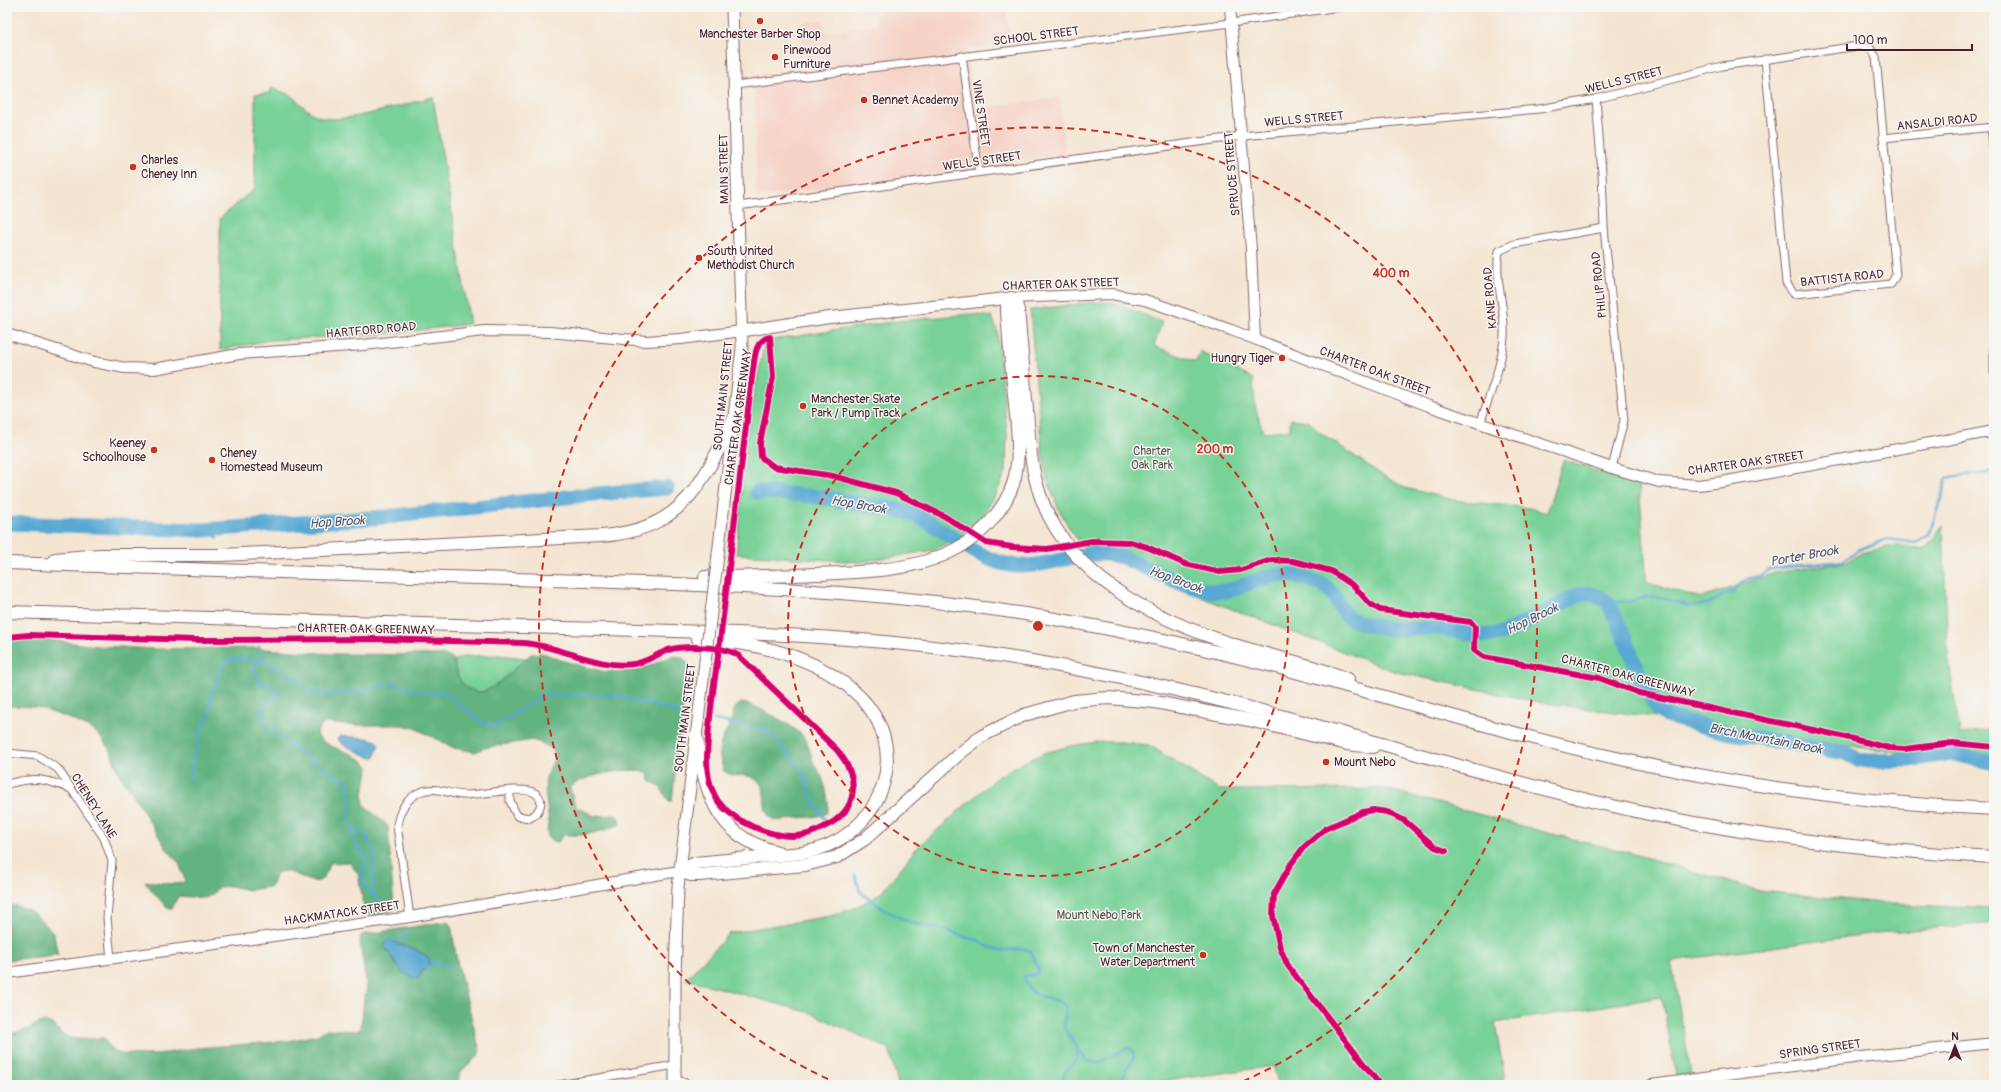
<svg xmlns="http://www.w3.org/2000/svg" width="2001" height="1092" font-family="Pangolin,sans-serif">
  <style>
    .built { fill: #f6d1c5 }
    .green { fill: #78d197; stroke: #617861 }
    .forest { fill: #62b380; stroke: #566956; fill-rule: evenodd }
    .water { fill: #59a8d3; stroke: #52647f }
    .lines { fill: none; stroke-linecap: round; stroke-linejoin: round }
    .stream { stroke: #59a8d3; stroke-width: 2.5 }
    .river { stroke: #59a8d3; stroke-width: 15 }
    .street-casing { stroke: #866465; stroke-width: 9 }
    .secondary-casing { stroke: #866465; stroke-width: 12 }
    .primary-casing { stroke: #866465; stroke-width: 13 }
    .highway-casing { stroke: #866465; stroke-width: 14 }
    .street { stroke: #fff; stroke-width: 7 }
    .secondary { stroke: #fff; stroke-width: 10 }
    .primary { stroke: #fff; stroke-width: 11 }
    .highway { stroke: #fff; stroke-width: 12 }
    .primary-bridge-casing { stroke: #866465; stroke-width: 13; stroke-linecap: butt }
    .primary-bridge { stroke: #fff; stroke-width: 11 }
    .cycleway-casing { stroke: #f6f6f2; stroke-width: 8 }
    .cycleway { stroke: #d6006c; stroke-width: 6 }
    .ring { fill: none; stroke: #c8321e; stroke-width: 2; stroke-dasharray: 7 5 }
    .poi-dot { fill: #c8321e; stroke: #f6f6f2; stroke-width: 1.5 }
    .labels { text-anchor: middle; stroke-width: 3; stroke-linejoin: round; paint-order: stroke }
    .poi-label { font-size: 12px; fill: #4a1f2b; stroke: #f6f6f2; text-anchor: start }
    .street-label { font-size: 12px; fill: #4a1f2b; stroke: #f6f6f2 }
    .park-label { font-size: 12px; fill: #58544b; stroke: #f6f6f2 }
    .water-label { font-size: 13px; font-style: italic; fill: #50566e; stroke: #f6f6f2 }
    .centre { fill: #c8321e; stroke: #f6f6f2; stroke-width: 2 }
    .ring-label { font-size: 12px; text-anchor: middle; font-weight: bold; fill: #c8321e; stroke: #f6f6f2; stroke-width: 3; stroke-linejoin: round; paint-order: stroke }
  </style>
  <rect width="100%" height="100%" fill="#f6f6f2"/>
  <filter id="ink" filterUnits="userSpaceOnUse"><feTurbulence type="fractalNoise" baseFrequency=".025" numOctaves="2"/><feDisplacementMap in="SourceGraphic" scale="8" xChannelSelector="R" yChannelSelector="G"/><feConvolveMatrix kernelMatrix="1 2 1 2 8 2 1 2 1" color-interpolation-filters="sRGB"/></filter>
  <filter id="wash" filterUnits="userSpaceOnUse"><feTurbulence type="fractalNoise" baseFrequency=".012" numOctaves="4" result="noise"/><feDisplacementMap in="SourceGraphic" scale="16" xChannelSelector="R" yChannelSelector="G"/><feGaussianBlur stdDeviation="0.9" result="paint"/><feColorMatrix in="noise" values="0 0 0 0 0 0 0 0 0 0 0 0 0 0 0 0 0 1.4 0 .05"/><feComposite in="paint" operator="in"/></filter>
  <g filter="url(#wash)">
    <rect width="100%" height="100%" fill="#f4e5d2"/>
    <!-- built -->
    <path class="built" d="M878,7H886L887,12L903,10L904,13L951,7H1006L1011,44L967,49L974,109L1060,97L1065,155L756,197L754,76L807,69L801,23L823,20L825,32L876,25L875,14L879,13Z"/>
    <!-- green -->
    <g class="green">
      <path d="M270,88C276,90 284,92 290,95C300,102 308,113 320,117C342,125 408,103 433,97L470,324L386,334L270,340L220,350V218L255,188V94L271,93Z"/>
      <path d="M1106,302L1122,306L1162,322L1154,346L1196,362L1200,351L1253,379L1255,406L1263,432L1290,430V419L1309,421L1318,431L1382,475L1405,488L1454,500L1529,508L1547,513L1563,460L1639,485L1647,583L1702,598L1774,573L1847,562L1861,553L1896,545L1925,550L1943,525L1948,656L1960,734L1994,729V761C1962,760 1930,757 1899,753L1892,750H1878L1867,747L1797,742L1664,718L1543,703L1396,672L1203,598L1170,579L1126,560L1089,555L1071,531L1058,508L1047,479L1042,452L1030,310L1086,303Z"/>
      <path d="M970,314L992,317L997,330L1007,434L1006,472L993,500L979,522L963,534L934,550L860,562L736,554L749,418L765,341L898,321Z"/>
      <path d="M499,655L526,658C509,673 475,715 458,676C455,670 453,664 457,658L472,656Z"/>
      <path d="M1096,742H1122L1149,745L1219,790L1386,789L1544,832L1627,852L1760,891L1892,904L1994,909V923L1877,933L1671,961L1691,1074L1676,1076L1662,997L1495,1023L1506,1085H1278L1274,1066L1156,1082V1085H898L889,1049L811,1013L686,979L730,933L830,916L852,909L873,898L882,892L915,850L997,777L1020,764L1044,753L1070,746Z"/>
    </g>
    <!-- forest -->
    <g class="forest">
      <path d="M7,635L98,646L157,649L253,648L332,654L445,655L454,660L455,669L460,680L467,688L478,692H485L500,682L531,654L542,653L564,661L606,672L637,671L672,656C678,656 686,658 688,664L672,801H669L660,787L650,781L648,773C635,765 574,776 570,789L576,807L595,816L615,815L620,819V824L605,830L583,835H563L558,842C541,840 550,826 548,815C547,802 543,789 547,775C549,768 554,762 555,754L552,749L544,744L532,740L484,748L475,752L454,748L415,728L402,725H350L324,723L316,733C323,750 357,749 369,768L363,794L364,805L388,826L394,910L375,916L365,913L358,874L349,862L330,863C327,868 326,874 323,878C313,890 294,867 279,872C273,874 274,884 270,887L249,890L230,886L218,887L212,895L204,898L178,896L172,909H169C164,904 147,886 145,881L172,884L182,883L185,880L179,863L166,848L128,786L119,775L111,752L99,735L92,729L73,720L37,707L7,706Z"/>
      <path d="M741,703C753,703 794,726 803,736C809,741 810,754 813,761C815,767 818,770 821,775C824,781 831,807 827,813C816,818 808,817 797,818C788,818 775,825 768,815C763,808 766,789 760,783C745,769 739,781 724,771C711,739 730,736 734,709Z"/>
      <path d="M12,905L30,910L53,932L58,955L7,960V906Z"/>
      <path d="M443,922H449L451,924L457,961L480,1051L478,1056L461,1071L458,1085H7V1035C14,1033 21,1031 28,1029C34,1027 37,1022 44,1022C55,1022 56,1030 64,1035C75,1042 91,1038 104,1038L110,1048L120,1054L154,1055L196,1048L288,1041L317,1035L327,1029L356,1031L361,1029L364,999L367,988L360,943L361,935ZM399,945L408,947L428,967L422,971L419,977L395,964L392,957Z"/>
    </g>
    <!-- water -->
    <g class="water">
      <path d="M340,736L366,738L377,741L379,744L375,757L371,758L342,744L337,739Z"/>
      <path d="M389,940C402,947 421,948 430,960L428,967L422,971L417,979L403,973L384,946L386,942Z"/>
    </g>
    <g class="lines">
      <!-- stream -->
      <g class="stream">
        <path d="M213,530L217,538"/>
        <path d="M1605,600L1628,602L1645,597H1660L1689,606L1709,604L1725,594L1735,591L1742,582L1748,579L1759,576L1770,569L1843,561L1858,550L1887,539L1916,543L1929,535L1947,479C1962,471 1979,478 1994,470"/>
        <path d="M259,646L262,660L278,667L313,693L326,695L356,692L392,682C407,690 428,695 444,692L485,724L496,726L542,695H613L679,712"/>
        <path d="M262,660L254,666L256,675L260,684L266,683L270,687L277,688L280,691L262,708L261,714L268,728L279,734L287,743L301,753L339,778L347,781C353,797 346,815 351,830L361,832L367,836L368,842L376,853L373,865V894L382,904L398,907"/>
        <path d="M714,720L765,729L802,768L812,798L827,823"/>
        <path d="M192,781V759L197,749V744L201,736L200,732L208,717L212,691L218,681L219,669L226,662L235,658L261,660"/>
        <path d="M352,831L356,846L365,854L363,864L365,869L362,873L364,887L372,894"/>
        <path d="M855,875L860,891L865,896L885,910L911,923L946,930L968,938L978,940L989,947L1001,950L1024,949L1031,951L1039,971L1037,974L1024,976C1030,1004 1053,993 1066,1006L1064,1026L1067,1033L1087,1061L1098,1063L1125,1049L1129,1048L1133,1051L1134,1057L1122,1077L1114,1085"/>
        <path d="M391,944V940H402L409,932"/>
        <path d="M426,968L434,962L452,967"/>
        <path d="M1061,1085L1065,1072L1077,1059L1078,1049"/>
      </g>
      <!-- river -->
      <g class="river">
        <path d="M757,492C794,493 829,498 866,505C883,507 900,509 916,516C948,530 975,559 1010,565C1048,571 1085,545 1122,557C1147,568 1197,595 1224,591C1248,587 1269,570 1294,576C1306,578 1324,582 1332,593C1338,601 1341,613 1351,619C1366,627 1397,630 1414,629C1422,629 1430,627 1438,628C1463,631 1485,641 1509,631L1578,595C1586,592 1600,595 1607,602C1610,605 1612,611 1614,615C1629,640 1644,703 1666,716L1725,732L1846,753L1857,759L1868,761L1909,760L1950,753L1994,763"/>
        <path d="M7,523L203,530L385,517L585,495L667,488"/>
      </g>
    </g>
  </g>
  <g filter="url(#ink)">
    <g class="lines">
      <defs>
        <g id="street">
          <path d="M962,56L979,172"/>
          <path d="M735,85L1231,23L1339,7"/>
          <path d="M1596,99L1602,173L1604,228L1624,420L1612,468"/>
          <path d="M1991,127L1994,154"/>
          <path d="M1883,138L1994,127"/>
          <path d="M738,206L1242,136L1539,109L1596,99L1722,66L1858,46L1870,48L1876,57L1896,275L1891,284L1794,294L1786,283L1765,59"/>
          <path d="M1994,347V372"/>
          <path d="M1480,424C1489,396 1502,366 1504,337C1506,308 1494,282 1499,251L1514,244L1604,228"/>
          <path d="M7,753L38,756L58,769L104,838L112,861L107,918L111,959"/>
          <path d="M7,784C36,777 43,778 71,789"/>
          <path d="M410,917L397,826C399,811 406,799 420,792C436,785 450,795 465,795C480,795 521,786 533,792C546,798 541,812 530,818L517,816L510,801V791"/>
          <path d="M675,1079L691,1085"/>
          <path d="M558,1085L675,1065"/>
        </g>
        <g id="secondary">
          <path d="M1230,7L1251,249L1255,339"/>
          <path d="M1011,298L1111,294L1145,300L1231,330L1429,406L1612,468L1659,482L1698,485L1722,482L1994,431"/>
          <path d="M7,334L94,362L125,368L154,369L239,354L364,345L484,331L549,332L646,341L681,339L742,331"/>
          <path d="M7,973L410,917L679,871"/>
          <path d="M1651,1085L1861,1057L1994,1043"/>
        </g>
        <g id="primary">
          <path d="M742,331L826,318L1011,298"/>
          <path d="M718,555L742,348L732,7"/>
          <path d="M675,1085V977L678,887L705,662"/>
        </g>
        <g id="highway">
          <path d="M55,559L99,555H222L601,536C683,530 702,484 734,418"/>
          <path d="M7,563C175,569 344,574 512,579C694,584 876,588 1055,619C1129,632 1201,647 1273,666C1380,694 1486,728 1594,753C1726,784 1859,803 1994,809"/>
          <path d="M705,577C742,577 779,576 816,574C880,571 957,571 998,512C1007,500 1014,486 1016,471C1020,449 1017,427 1015,405C1012,374 1009,343 1007,311V305L1011,298L1016,304L1018,310C1021,344 1024,377 1027,410C1029,435 1030,460 1037,485C1062,576 1155,620 1238,646C1274,657 1312,665 1348,679"/>
          <path d="M7,612C179,617 350,622 522,627C691,631 859,632 1026,660C1116,675 1204,695 1292,719C1396,747 1499,779 1604,804C1732,834 1863,851 1994,857"/>
          <path d="M696,734C705,791 714,837 778,852"/>
          <path d="M679,871L691,875H700L805,865L837,857L865,839L959,754L982,736L1024,715L1074,701L1108,698L1155,702L1249,720L1347,744L1373,747"/>
          <path d="M679,871L695,863L802,853C879,840 917,752 858,695C816,655 753,642 698,639"/>
        </g>
      </defs>
      <!-- street casing -->
      <use href="#street" class="street-casing"/>
      <!-- secondary casing -->
      <use href="#secondary" class="secondary-casing"/>
      <!-- primary casing -->
      <use href="#primary" class="primary-casing"/>
      <!-- highway casing -->
      <use href="#highway" class="highway-casing"/>
      <!-- street -->
      <use href="#street" class="street"/>
      <!-- secondary -->
      <use href="#secondary" class="secondary"/>
      <!-- primary -->
      <use href="#primary" class="primary"/>
      <!-- highway -->
      <use href="#highway" class="highway"/>
      <defs>
        <path id="primary-bridge" d="M705,662L718,555"/>
      </defs>
      <!-- primary-bridge casing -->
      <use href="#primary-bridge" class="primary-bridge-casing"/>
      <!-- primary-bridge -->
      <use href="#primary-bridge" class="primary-bridge"/>
      <defs>
        <g id="cycleway">
          <path d="M7,637L29,635L197,640L376,639L524,643C561,646 597,669 634,664C647,662 657,654 668,650C685,645 726,646 739,656L837,750C860,778 860,810 824,827C815,832 803,836 793,836C775,836 755,829 740,820C730,814 720,807 715,796C709,785 707,770 707,758C708,714 717,669 722,625C733,539 743,454 753,369C755,356 755,340 770,337L773,377L760,443L761,457L774,467L833,476L896,493L944,516L986,543L1012,547L1047,549L1092,541L1130,542L1147,547L1185,564L1220,572L1241,570L1271,560L1293,561L1331,571L1354,586L1369,603L1380,610L1471,622L1475,627L1474,650L1484,657L1599,678L1639,693L1837,735L1889,748L1905,749L1953,743L1994,747"/>
          <path d="M1380,1085L1288,966L1280,948L1273,916L1274,894L1291,864L1303,848L1325,829L1363,812L1373,810L1387,812L1405,821L1435,847L1446,851"/>
        </g>
      </defs>
      <!-- cycleway casing -->
      <use href="#cycleway" class="cycleway-casing"/>
      <!-- cycleway -->
      <use href="#cycleway" class="cycleway"/>
    </g>
  </g>
  <!-- distance rings -->
  <g class="ring">
    <circle cx="1038" cy="626" r="250"/>
    <path d="M839 1084A499 499 0 1 1 1237 1084"/>
  </g>
  <!-- markers -->
  <g class="poi-dot">
    <circle cx="760" cy="21" r="4"/>
    <circle cx="775" cy="57" r="4"/>
    <circle cx="864" cy="100" r="4"/>
    <circle cx="133" cy="167" r="4"/>
    <circle cx="699" cy="258" r="4"/>
    <circle cx="1282" cy="358" r="4"/>
    <circle cx="803" cy="406" r="4"/>
    <circle cx="154" cy="450" r="4"/>
    <circle cx="212" cy="460" r="4"/>
    <circle cx="1326" cy="762" r="4"/>
    <circle cx="1203" cy="955" r="4"/>
  </g>
  <g class="labels">
    <!-- poi labels -->
    <g class="poi-label">
      <text x="760" y="38" text-anchor="middle">Manchester Barber Shop</text>
      <text x="783" y="54">Pinewood<tspan x="783" dy="14">Furniture</tspan></text>
      <text x="872" y="104">Bennet Academy</text>
      <text x="141" y="164">Charles<tspan x="141" dy="14">Cheney Inn</tspan></text>
      <text x="707" y="255">South United<tspan x="707" dy="14">Methodist Church</tspan></text>
      <text x="1274" y="362" text-anchor="end">Hungry Tiger</text>
      <text x="811" y="403">Manchester Skate<tspan x="811" dy="14">Park / Pump Track</tspan></text>
      <text x="146" y="447" text-anchor="end">Keeney<tspan x="146" dy="14">Schoolhouse</tspan></text>
      <text x="220" y="457">Cheney<tspan x="220" dy="14">Homestead Museum</tspan></text>
      <text x="1334" y="766">Mount Nebo</text>
      <text x="1195" y="952" text-anchor="end">Town of Manchester<tspan x="1195" dy="14">Water Department</tspan></text>
    </g>
    <!-- street labels -->
    <g class="street-label">
      <text transform="translate(1036 36) rotate(-7)" y="4">SCHOOL STREET</text>
      <text transform="translate(1624 80) rotate(-14)" y="4">WELLS STREET</text>
      <text transform="translate(981 113) rotate(82)" y="4">VINE STREET</text>
      <text transform="translate(1304 119) rotate(-5)" y="4">WELLS STREET</text>
      <text transform="translate(1937 122) rotate(-6)" y="4">ANSALDI ROAD</text>
      <text transform="translate(982 161) rotate(-8)" y="4">WELLS STREET</text>
      <text transform="translate(724 169) rotate(-91)" y="4">MAIN STREET</text>
      <text transform="translate(1232 174) rotate(-95)" y="4">SPRUCE STREET</text>
      <text transform="translate(1842 278) rotate(-6)" y="4">BATTISTA ROAD</text>
      <text transform="translate(1061 284) rotate(-2)" y="4">CHARTER OAK STREET</text>
      <text transform="translate(1599 285) rotate(-96)" y="4">PHILIP ROAD</text>
      <text transform="translate(1490 298) rotate(-95)" y="4">KANE ROAD</text>
      <text transform="translate(371 330) rotate(-5)" y="4">HARTFORD ROAD</text>
      <text transform="translate(1375 371) rotate(21)" y="4">CHARTER OAK STREET</text>
      <text transform="translate(723 396) rotate(-84)" y="4">SOUTH MAIN STREET</text>
      <text transform="translate(738 417) rotate(-82)" y="4">CHARTER OAK GREENWAY</text>
      <text transform="translate(1746 463) rotate(-8)" y="4">CHARTER OAK STREET</text>
      <text transform="translate(366 629) rotate(1)" y="4">CHARTER OAK GREENWAY</text>
      <text transform="translate(1628 676) rotate(15)" y="4">CHARTER OAK GREENWAY</text>
      <text transform="translate(685 718) rotate(-83)" y="4">SOUTH MAIN STREET</text>
      <text transform="translate(94 806) rotate(58)" y="4">CHENEY LANE</text>
      <text transform="translate(342 913) rotate(-8)" y="4">HACKMATACK STREET</text>
      <text transform="translate(1820 1049) rotate(-8)" y="4">SPRING STREET</text>
    </g>
    <!-- park labels -->
    <g class="park-label">
      <text x="1152" y="455">Charter<tspan x="1152" dy="14">Oak Park</tspan></text>
      <text x="1099" y="919">Mount Nebo Park</text>
    </g>
    <!-- water labels -->
    <g class="water-label">
      <text transform="translate(859 504) rotate(10)" y="5">Hop Brook</text>
      <text transform="translate(337 521) rotate(-4)" y="5">Hop Brook</text>
      <text transform="translate(1804 555) rotate(-10)" y="5">Porter Brook</text>
      <text transform="translate(1176 579) rotate(20)" y="5">Hop Brook</text>
      <text transform="translate(1532 618) rotate(-26)" y="5">Hop Brook</text>
      <text transform="translate(1766 738) rotate(11)" y="5">Birch Mountain Brook</text>
    </g>
  </g>
  <circle cx="1038" cy="626" r="6" class="centre"/>
  <g class="ring-label">
    <text x="1391" y="277">400 m</text>
    <text x="1215" y="453">200 m</text>
  </g>
  <!-- margin -->
  <rect width="2001" height="1092" fill="none" stroke="#f6f6f2" stroke-width="24"/>
  <!-- north arrow -->
  <g transform="translate(1955 1046)" stroke="#f6f6f2" stroke-width="3" paint-order="stroke">
  <path d="M0-3L7 15L0 10L-7 15Z" fill="#4a1f2b"/>
  <text y="-6" font-size="11" font-weight="bold" text-anchor="middle" fill="#4a1f2b">N</text>
  </g>
  <!-- scale -->
  <path d="M1847 44v6h125v-6" fill="none" stroke="#4a1f2b" stroke-width="2"/>
  <text x="1853" y="44" font-size="12" fill="#4a1f2b" stroke="#f6f6f2" stroke-width="3" paint-order="stroke">100 m</text>
</svg>
